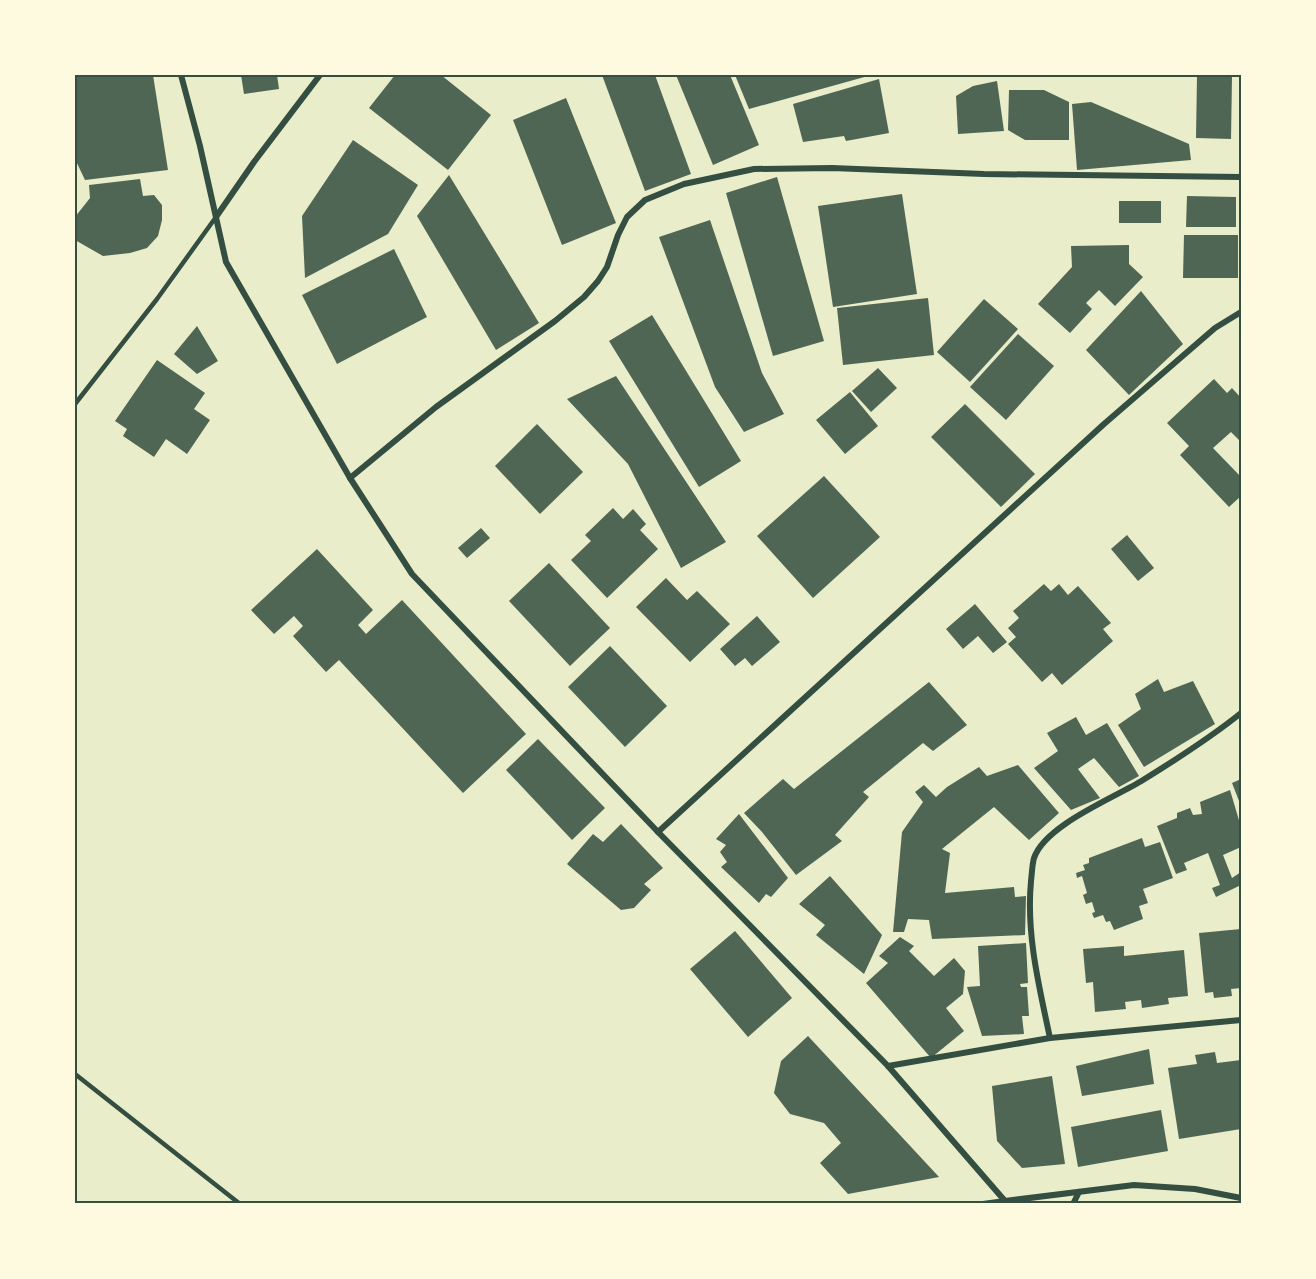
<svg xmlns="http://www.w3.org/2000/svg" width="1316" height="1279" font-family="'Roboto Condensed',sans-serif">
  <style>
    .building { fill: #4f6655 }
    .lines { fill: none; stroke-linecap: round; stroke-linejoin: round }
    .service { stroke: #344e41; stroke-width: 4.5 }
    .minor { stroke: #344e41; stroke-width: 6 }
    .neatline { fill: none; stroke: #344e41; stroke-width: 2 }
  </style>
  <rect width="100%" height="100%" fill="#e9edc9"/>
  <!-- building -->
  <g class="building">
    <path d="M75,75H153L168,170L85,180L75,159Z"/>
    <path d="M241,75H277L279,89L244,94Z"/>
    <path d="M395,75H441L491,115L448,170L369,108Z"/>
    <path d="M602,75H655L691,174L645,191Z"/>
    <path d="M676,75H730L759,145L713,165Z"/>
    <path d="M735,75H868V76L749,109Z"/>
    <path d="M1197,76L1232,77L1231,139L1196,138Z"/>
    <path d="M879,79L889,133L846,141L844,136L803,142L793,104Z"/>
    <path d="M997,81L1004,131L958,134L956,96L973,86Z"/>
    <path d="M1009,90H1044L1069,102V140H1025L1008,130Z"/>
    <path d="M566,98L616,223L562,245L513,120Z"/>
    <path d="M1091,102L1189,144L1191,160L1077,170L1072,104Z"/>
    <path d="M353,140L418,185L388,234L305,278L302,216Z"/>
    <path d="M449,175L539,323L496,350L417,216Z"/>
    <path d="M777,177L824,341L773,356L726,193Z"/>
    <path d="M140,179L143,196L154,195L162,205V220L158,236L147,248L130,253L103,256L75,240V217L90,198L89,185Z"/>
    <path d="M902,194L917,294L833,307L818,206Z"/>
    <path d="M1187,196L1236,197V227H1186Z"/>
    <rect x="1119" y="201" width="42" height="22"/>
    <path d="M710,220L762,373L784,414L744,432L715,387L659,237Z"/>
    <path d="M1184,235H1238V278H1183Z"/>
    <path d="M1129,245V264L1143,277L1115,306L1099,290L1086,303L1092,309L1070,333L1038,304L1072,267L1071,246Z"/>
    <path d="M394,249L427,317L337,364L302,295Z"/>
    <path d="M1141,291L1183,344L1129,395L1086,350Z"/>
    <path d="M928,298L934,355L843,365L837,308Z"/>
    <path d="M984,299L1018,329L970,382L937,352Z"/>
    <path d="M652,315L741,461L699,487L609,341Z"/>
    <path d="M197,326L218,361L197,374L174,354Z"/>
    <path d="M1018,334L1054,366L1006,420L970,387Z"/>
    <path d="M157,360L205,393L194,409L210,420L187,454L166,439L154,457L123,436L127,429L115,421Z"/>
    <path d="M878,368L897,388L871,412L852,391Z"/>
    <path d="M616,376L726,542L681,568L628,464L567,399Z"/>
    <path d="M1214,379L1227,393L1232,388L1241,398V442L1231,432L1213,448L1241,477V496L1229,507L1180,455L1189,446L1167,423Z"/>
    <path d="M850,392L878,426L845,454L816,420Z"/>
    <path d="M965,404L1035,474L1001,507L931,437Z"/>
    <path d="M537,424L583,472L540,514L495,466Z"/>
    <path d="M824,476L880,537L813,598L757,536Z"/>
    <path d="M613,508L623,519L633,509L646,524L640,530L658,549L607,598L571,560L591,541L585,535Z"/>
    <path d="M481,528L490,538L467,558L458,548Z"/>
    <path d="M1127,535L1154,568L1138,581L1111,549Z"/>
    <path d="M317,549L373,610L358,625L366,634L402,600L526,734L463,793L339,660L326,672L293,636L303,626L294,616L274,634L251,610Z"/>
    <path d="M549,563L610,628L570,666L509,601Z"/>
    <path d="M666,578L687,600L697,591L730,624L690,662L636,607Z"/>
    <path d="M1044,584L1051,591L1059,584L1068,595L1078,586L1111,623L1103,629L1113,641L1062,685L1052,673L1042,682L1008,644L1016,637L1008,628L1019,618L1013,611Z"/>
    <path d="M975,604L1007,642L993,653L978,636L963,649L946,629Z"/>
    <path d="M757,616L780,642L752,666L745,658L735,666L720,649Z"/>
    <path d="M610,646L667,706L625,747L568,687Z"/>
    <path d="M1158,679L1164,692L1193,681L1215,724L1144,767L1118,725L1141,709L1135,694Z"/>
    <path d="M929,682L967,725L933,751L923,743L863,792L869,797L835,835L842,841L796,875L762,832L744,813L783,779L794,789Z"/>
    <path d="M1076,717L1086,735L1107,723L1139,776L1119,787L1094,758L1078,769L1100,798L1071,810L1034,768L1058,751L1047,733Z"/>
    <path d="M538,739L605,808L572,840L506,770Z"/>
    <path d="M1018,765L1059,813L1029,840L994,807L942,849L950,853L945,893L1014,887L1015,897L1026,896L1025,935L932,939L929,920L908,919L904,932H893L902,832L923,802L915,792L924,785L936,797L947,787L979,767L987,776Z"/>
    <path d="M1241,779V806L1232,783Z"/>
    <path d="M1230,790L1241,827V847L1223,855L1232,878L1241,872V885L1216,897L1212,888L1220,885L1208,853L1184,863L1187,870L1176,874L1157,826L1177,818V813L1190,808L1193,815L1202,814L1200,802Z"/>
    <path d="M739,814L788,878L771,897L766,894L759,903L721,867L727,862L720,852L726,845L716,839Z"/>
    <path d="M621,824L663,868L644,884L651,890L634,908L621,910L567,864L593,834L603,842Z"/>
    <path d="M1142,838L1145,847L1160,842L1173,878L1143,889L1148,903L1139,906L1143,919L1114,930L1110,921L1106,922L1103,915L1094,918L1092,913L1095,912L1092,902L1086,904L1083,895L1087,893L1082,876L1077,878L1076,873L1085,870L1083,865L1089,863V858Z"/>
    <path d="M830,876L882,935L864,974L816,935L825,925L799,904Z"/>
    <path d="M1241,929V988L1231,989L1232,996L1214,998L1213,992L1205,993L1199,933Z"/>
    <path d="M735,931L792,998L748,1037L690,969Z"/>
    <path d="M900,937L914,946L909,951L934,976L954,958L965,971L963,994L946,1008L964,1031L931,1058L866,983L888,963L879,956Z"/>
    <path d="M1026,943L1028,983L1020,984L1021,987H1027L1029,1016H1022L1024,1034L982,1036L967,987L980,986L978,946Z"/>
    <path d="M1124,946V956L1184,950L1188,996L1168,998L1169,1004L1142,1008L1141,1000L1125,1002L1126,1009L1095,1012L1093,982L1086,983L1083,949Z"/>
    <path d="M808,1036L939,1177L848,1194L820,1163L841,1143L824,1123L790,1114L774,1093L781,1061Z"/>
    <path d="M1149,1049L1154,1084L1082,1096L1076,1066Z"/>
    <path d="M1215,1052L1217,1063L1241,1060V1129L1179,1139L1168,1068L1197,1064L1195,1055Z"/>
    <path d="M1052,1076L1065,1164L1022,1168L997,1141L992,1086Z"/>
    <path d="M1161,1110L1168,1151L1078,1167L1071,1127Z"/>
  </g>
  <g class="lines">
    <!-- service -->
    <g class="service">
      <path d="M75,404L157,299L216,217"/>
      <path d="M75,1074L240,1204"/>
    </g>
    <!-- minor -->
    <g class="minor">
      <path d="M181,75L200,146L226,262L350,478L412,574L658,832L888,1066L1005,1201L1134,1185L1195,1189L1241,1198"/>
      <path d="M216,217L254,162L320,75"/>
      <path d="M350,478L436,407L555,321L584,297L598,281L607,267L618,235L627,217L645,200L684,184L754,169L832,168L984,174L1241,177"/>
      <path d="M658,832L1104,424L1215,328L1241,312"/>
      <path d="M1050,1038C1039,986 1026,934 1031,881C1032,874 1032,865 1034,858C1045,825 1114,798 1143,780C1177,759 1210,738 1241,713"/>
      <path d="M888,1066L1050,1038L1241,1020"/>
      <path d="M983,1204L1005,1201"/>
      <path d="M1073,1204L1079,1192"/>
    </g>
  </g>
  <!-- border -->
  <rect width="1316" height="1279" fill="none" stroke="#fefae0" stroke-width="153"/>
  <rect x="76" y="76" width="1164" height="1126" class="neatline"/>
</svg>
